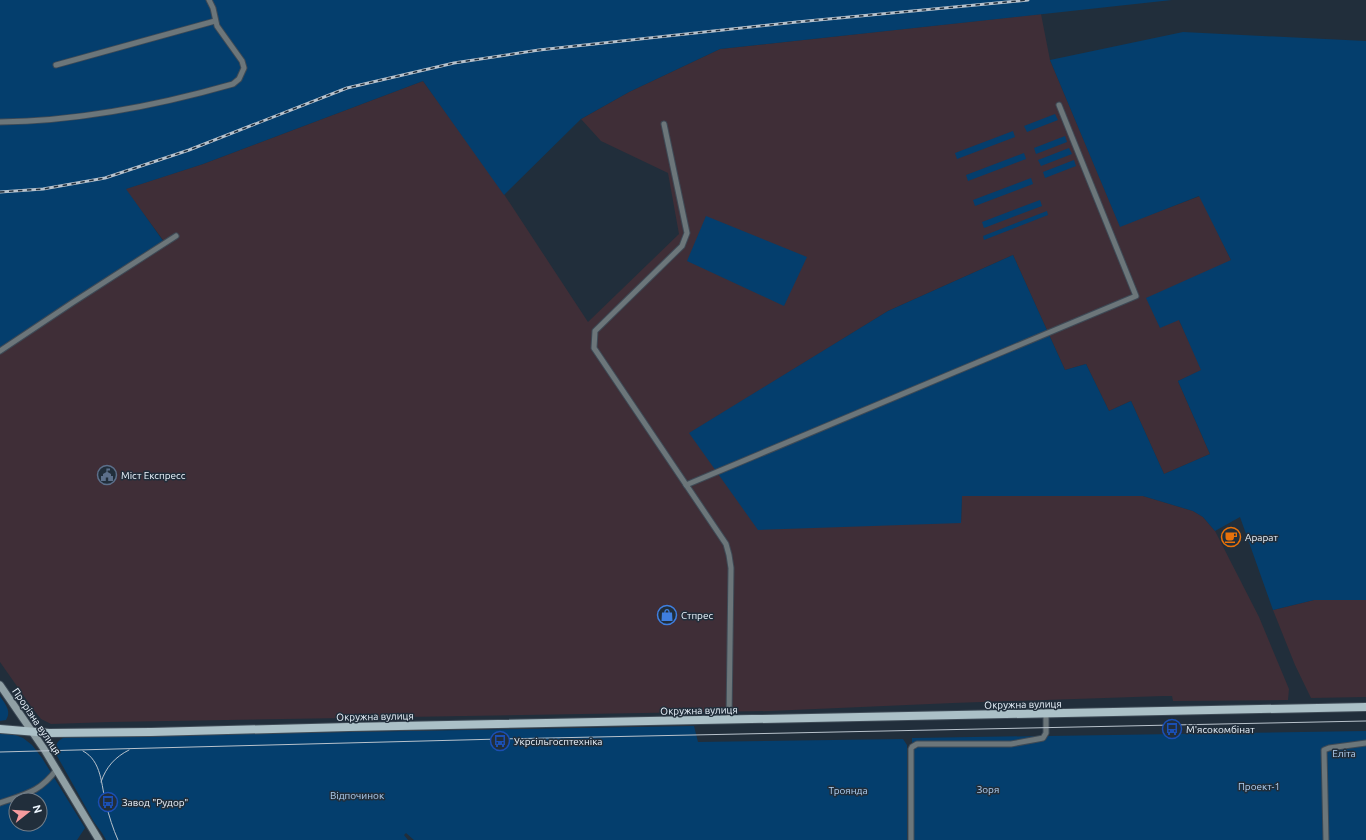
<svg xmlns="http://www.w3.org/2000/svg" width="1366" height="840" font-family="Ubuntu,sans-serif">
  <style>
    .industrial { fill: #3f2e37 }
    .green { fill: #043e6d; fill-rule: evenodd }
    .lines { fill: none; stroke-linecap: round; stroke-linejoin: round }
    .street-casing { stroke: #3e4a56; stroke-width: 7 }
    .secondary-casing { stroke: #3e4a56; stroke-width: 9 }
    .primary-casing { stroke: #3e4a56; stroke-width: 10 }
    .street { stroke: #6c767a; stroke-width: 5 }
    .secondary { stroke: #90a0a5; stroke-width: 7 }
    .primary { stroke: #abc0c7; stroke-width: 8 }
    .tram { stroke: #b8c2cc; stroke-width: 1 }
    .rail-casing { stroke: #b8c2cc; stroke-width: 3 }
    .rail { stroke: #212e3b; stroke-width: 1.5; stroke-dasharray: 4.5; stroke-linecap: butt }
    .labels { text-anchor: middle; stroke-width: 3; stroke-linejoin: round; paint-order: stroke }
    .poi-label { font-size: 10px; fill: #edf6ff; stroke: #212e3b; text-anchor: start }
    .street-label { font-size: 10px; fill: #edf6ff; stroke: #212e3b }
    .park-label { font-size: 10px; fill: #b2d1f3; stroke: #212e3b }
  </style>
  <rect width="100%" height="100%" fill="#212e3b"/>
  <!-- industrial -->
  <g class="industrial">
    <path d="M1041,14L1050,60L1120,226L1200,196L1231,260L1179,320L1202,370L1178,381L1210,454L1164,474L1131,401L1109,411L1086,364L1065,370L1013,255L888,311L690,433L961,523L962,496H1143L1193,511L1203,517L1215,531L1259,617L1289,689L1288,700L1173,701L1172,696H1164L953,703L770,711L110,722L51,724L41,719L33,709L0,662V351L166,244L125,189L203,164L423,81L492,176L588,322L679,234L668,173L601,141L581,119L629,92L720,49Z"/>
    <path d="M1314,600H1366V697L1311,698L1295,665L1273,610Z"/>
  </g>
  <!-- green -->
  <g class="green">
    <path d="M0,0H1172L720,49L629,92L581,119L504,195L423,81L203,164L126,189L166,245L0,351Z"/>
    <path d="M1183,32L1366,41V600H1314L1273,610L1240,517L1215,531L1203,517L1193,511L1143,496H962L961,523L758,530L689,433L888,311L1013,255L1065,370L1086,364L1109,411L1131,401L1164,474L1210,454L1178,381L1201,370L1179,320L1160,328L1146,298L1231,260L1199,196L1120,227L1050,60Z"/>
    <path d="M1055,114L1058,120L1027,132L1024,126Z"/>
    <path d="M1013,131L1015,137L957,159L955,153Z"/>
    <path d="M1065,136L1067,142L1036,154L1034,148Z"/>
    <path d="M1069,148L1072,154L1041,166L1038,160Z"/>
    <path d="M1024,153L1026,159L968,181L966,175Z"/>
    <path d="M1074,160L1076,166L1045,178L1043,172Z"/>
    <path d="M1031,178L1033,184L975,206L973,200Z"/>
    <path d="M1040,200L1042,206L984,228L982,222Z"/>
    <path d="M1047,211L1048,215L984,240L983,236Z"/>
    <path d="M706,216L807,257L784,306L687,261Z"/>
    <path d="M0,696C5,704 12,711 6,720L0,721Z"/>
    <path d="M694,726L698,742L903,739L907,745V840H414L406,833L404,835L408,840H106L102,833L94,822L56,754C56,744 56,741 65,737Z"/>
    <path d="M1366,731V840H913L912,738Z"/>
    <path d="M0,732L13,734L23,738L32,745L42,758L85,828L77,840H0ZM16,800H40V824H16Z"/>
  </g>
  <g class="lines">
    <defs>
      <g id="street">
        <path d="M56,65L215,21"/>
        <path d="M0,122C80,121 156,106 233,84L239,79L244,68L242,61L217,26L213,8L209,0"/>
        <path d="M664,124L687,233L682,246L595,331L594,348L726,544L729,555L731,568L729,720"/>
        <path d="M0,351L72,303L176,236"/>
        <path d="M686,485L1136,296L1059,105"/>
        <path d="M0,803C26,794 40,792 57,769"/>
        <path d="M911,840V749L912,747L917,744H1011L1038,739L1043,738L1046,733V714"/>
        <path d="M1326,840L1324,750L1329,748L1366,743"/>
      </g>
      <path id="secondary" d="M0,685L44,749L99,840"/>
      <path id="primary" d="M0,729L49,733L151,732L349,727L1366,707"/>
    </defs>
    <!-- street casing -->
    <use href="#street" class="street-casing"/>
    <!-- secondary casing -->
    <use href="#secondary" class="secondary-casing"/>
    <!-- primary casing -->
    <use href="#primary" class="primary-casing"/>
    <!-- street -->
    <use href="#street" class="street"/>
    <!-- secondary -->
    <use href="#secondary" class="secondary"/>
    <!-- primary -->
    <use href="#primary" class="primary"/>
    <!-- tram -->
    <g class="tram">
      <path d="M83,751C102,761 101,785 106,804C109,816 113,829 118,840"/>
      <path d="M0,752L500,739L1366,721"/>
      <path d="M101,782C106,767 115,757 129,750"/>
    </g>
    <defs>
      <path id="rail" d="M0,192L43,189L105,178L189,150L347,88L454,63L539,50L797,22L1028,0"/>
    </defs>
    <!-- rail casing -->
    <use href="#rail" class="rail-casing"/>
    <!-- rail -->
    <use href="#rail" class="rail"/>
  </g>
  <!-- icons -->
  <defs>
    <symbol id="civic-ring" viewBox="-11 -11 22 22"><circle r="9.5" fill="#212e3b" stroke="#5c6f8a" stroke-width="1.5"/><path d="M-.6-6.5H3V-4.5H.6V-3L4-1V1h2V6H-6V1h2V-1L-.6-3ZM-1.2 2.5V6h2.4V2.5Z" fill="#5c6f8a"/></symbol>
    <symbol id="cafe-ring" viewBox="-11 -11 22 22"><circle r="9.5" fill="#212e3b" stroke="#e8710a" stroke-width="1.5"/><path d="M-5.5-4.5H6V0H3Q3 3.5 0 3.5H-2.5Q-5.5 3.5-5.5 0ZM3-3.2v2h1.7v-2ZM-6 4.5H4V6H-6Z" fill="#e8710a"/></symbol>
    <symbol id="shop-ring" viewBox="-11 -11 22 22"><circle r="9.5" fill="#212e3b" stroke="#3f7fe0" stroke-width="1.5"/><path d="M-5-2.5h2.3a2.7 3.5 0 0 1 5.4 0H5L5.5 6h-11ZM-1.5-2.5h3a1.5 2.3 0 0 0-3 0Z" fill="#3f7fe0"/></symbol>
    <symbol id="bus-ring" viewBox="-11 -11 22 22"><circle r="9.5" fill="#212e3b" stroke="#1a4fb4" stroke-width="1.5"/><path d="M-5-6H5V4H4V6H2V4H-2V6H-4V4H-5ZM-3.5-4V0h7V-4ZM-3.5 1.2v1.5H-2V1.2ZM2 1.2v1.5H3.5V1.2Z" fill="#1a4fb4"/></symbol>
  </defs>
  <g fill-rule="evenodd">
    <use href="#civic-ring" x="96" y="464" width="22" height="22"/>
    <use href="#cafe-ring" x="1220" y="526" width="22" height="22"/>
    <use href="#shop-ring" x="656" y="604" width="22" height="22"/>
    <use href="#bus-ring" x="1161" y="718" width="22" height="22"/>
    <use href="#bus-ring" x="489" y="730" width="22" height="22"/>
    <use href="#bus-ring" x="97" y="791" width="22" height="22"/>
  </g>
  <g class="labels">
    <!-- poi labels -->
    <g class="poi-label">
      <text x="121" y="479">Міст Експресс</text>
      <text x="1245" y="541">Арарат</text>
      <text x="681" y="619">Стпрес</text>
      <text x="1186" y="733">М'ясокомбінат</text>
      <text x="514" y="745">Укрсільгосптехніка</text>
      <text x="122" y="806">Завод "Рудор"</text>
    </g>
    <!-- street labels -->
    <g class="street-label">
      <text transform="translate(1023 704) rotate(-1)" y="4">Окружна вулиця</text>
      <text transform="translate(699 710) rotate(-1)" y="4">Окружна вулиця</text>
      <text transform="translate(375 716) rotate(-1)" y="4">Окружна вулиця</text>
      <text transform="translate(37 721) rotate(56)" y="4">Прорізна вулиця</text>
    </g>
    <!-- park labels -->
    <g class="park-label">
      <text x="1344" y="757">Еліта</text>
      <text x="1259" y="790">Проект-1</text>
      <text x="988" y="793">Зоря</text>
      <text x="848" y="794">Троянда</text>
      <text x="357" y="799">Відпочинок</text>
    </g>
  </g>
  <!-- north arrow -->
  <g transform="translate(28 812) rotate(73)"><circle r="19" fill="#212e3b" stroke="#737e89"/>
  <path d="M0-3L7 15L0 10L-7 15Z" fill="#f59b9e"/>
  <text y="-6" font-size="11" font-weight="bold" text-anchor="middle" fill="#edf6ff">N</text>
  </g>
</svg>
